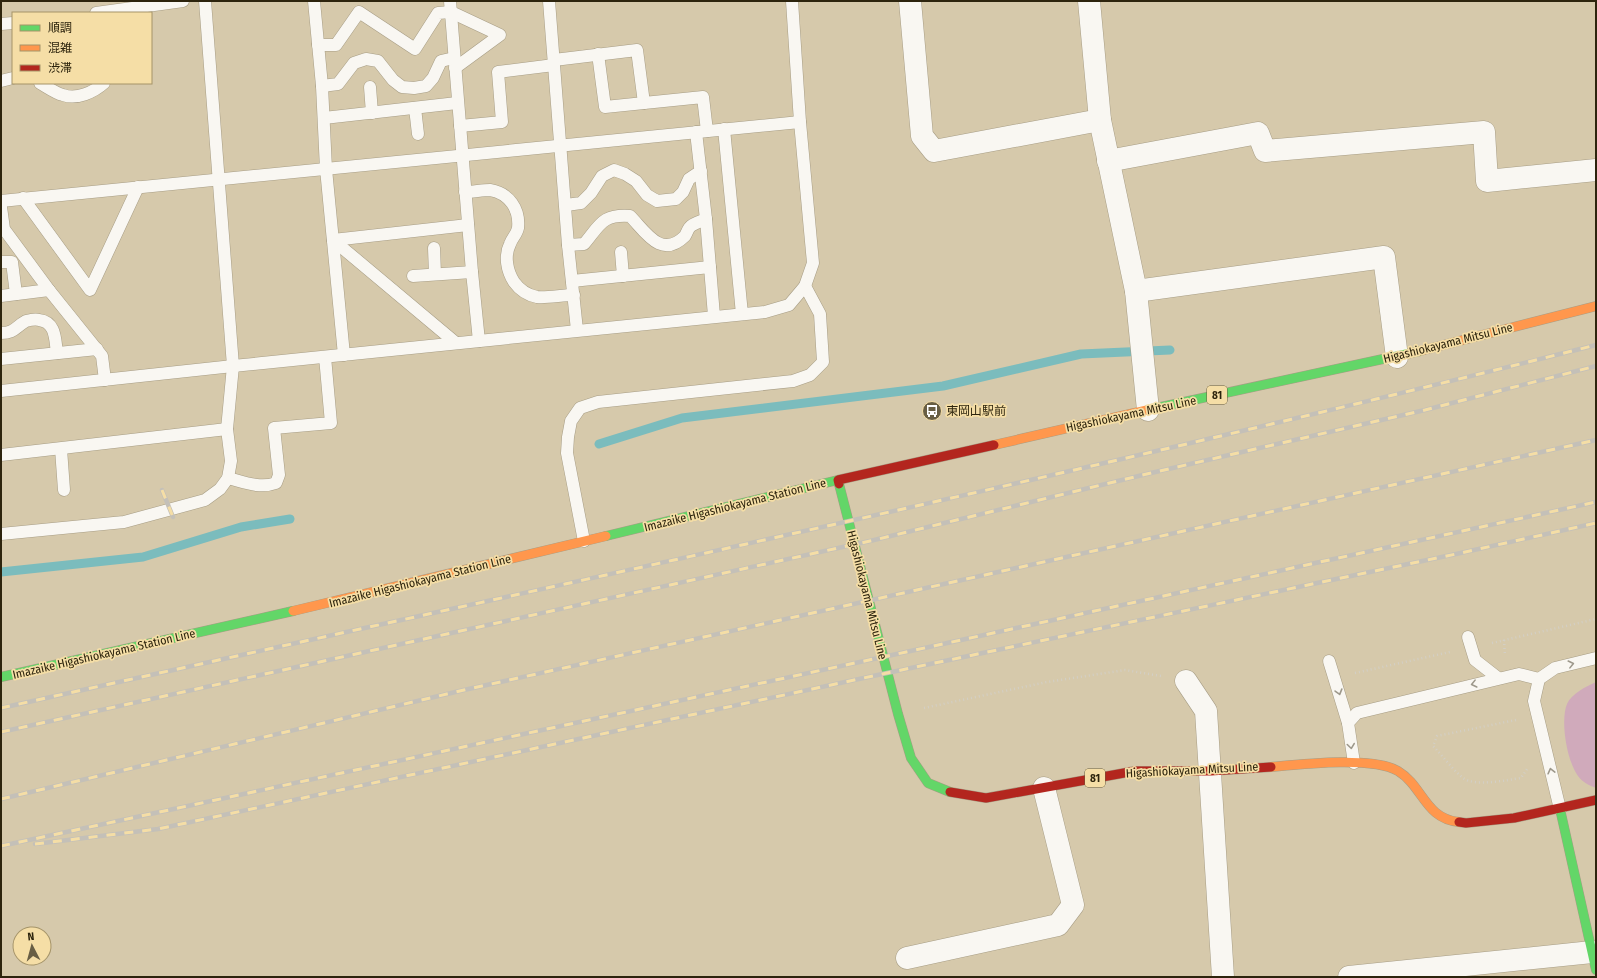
<svg xmlns="http://www.w3.org/2000/svg" width="1597" height="978" font-family="'Fira Sans Condensed','Noto Sans JP',sans-serif">
  <style>
    .green { fill: #d0aabb }
    .lines { fill: none; stroke-linecap: round; stroke-linejoin: round }
    .stream { stroke: #7bbcbd; stroke-width: 9 }
    .lane-casing { stroke: #a79d85; stroke-width: 13 }
    .street-casing { stroke: #a79d85; stroke-width: 23 }
    .fast-casing { stroke: #a79d85; stroke-width: 10 }
    .slow-casing { stroke: #a79d85; stroke-width: 10 }
    .jam-casing { stroke: #a79d85; stroke-width: 10 }
    .path { stroke: #d3cfc5; stroke-width: 2.5; stroke-dasharray: 1 3; stroke-linecap: butt }
    .lane { stroke: #f9f7f2; stroke-width: 12 }
    .street { stroke: #f9f7f2; stroke-width: 22 }
    .fast { stroke: #63d668; stroke-width: 9 }
    .slow { stroke: #ff974d; stroke-width: 9 }
    .jam { stroke: #b3261e; stroke-width: 9 }
    .rail-casing { stroke: #c4c0b8; stroke-width: 4.5 }
    .rail { stroke: #f5dea6; stroke-width: 3; stroke-dasharray: 9; stroke-linecap: butt }
    .oneway { stroke: #9d988b }
    .labels { text-anchor: middle; stroke-width: 3.5; stroke-linejoin: round; paint-order: stroke }
    .shield { fill: #f5dea6; stroke: #695c3b; stroke-width: 1 }
    .shield-label { font-size: 11px; font-weight: bold; fill: #2d240d }
    .street-label { font-size: 12px; fill: #2d240d; stroke: #f5dea6 }
    .poi-label { font-size: 12px; fill: #2d240d; stroke: #f5dea6; text-anchor: start }
  </style>
  <rect width="100%" height="100%" fill="#d6c9ab"/>
  <!-- green -->
  <path class="green" d="M1596,682V788C1590,786 1581,781 1578,776C1567,761 1560,721 1567,704C1571,694 1587,686 1596,682Z"/>
  <g class="lines">
    <!-- stream -->
    <g class="stream">
      <path d="M599,444L682,418L943,386L1081,354L1170,350"/>
      <path d="M1,572L143,557L241,527L290,519"/>
    </g>
    <defs>
      <g id="lane">
        <path d="M314,1L322,86L326,169L344,355"/>
        <path d="M450,1L472,272L479,341"/>
        <path d="M549,1L568,245L577,330"/>
        <path d="M96,13L183,1"/>
        <path d="M1,24L13,23"/>
        <path d="M318,45H336L359,12L415,49L438,13L451,12L500,35L455,68"/>
        <path d="M598,54L605,107L644,103"/>
        <path d="M554,60L637,50L644,103L703,97L707,131"/>
        <path d="M1,81L13,78"/>
        <path d="M40,83C47,87 55,93 63,95C77,100 94,92 104,83"/>
        <path d="M322,86L338,84L354,63L366,59L378,61L393,80L402,87L414,88L426,86L433,78L441,61L454,58"/>
        <path d="M370,87L372,113"/>
        <path d="M415,108L418,134"/>
        <path d="M324,118L457,103"/>
        <path d="M460,126L502,122L498,72L554,65"/>
        <path d="M724,129L742,314"/>
        <path d="M696,132L706,219L714,316"/>
        <path d="M465,192C473,192 482,190 490,190C509,193 520,209 518,228C517,234 512,238 510,244C504,256 507,271 514,282C519,289 527,295 537,297C548,298 562,295 574,295"/>
        <path d="M23,198L90,290L138,187"/>
        <path d="M1,201L800,122"/>
        <path d="M566,205L581,203L591,193L602,176L614,170L625,174L636,181L647,195L657,201L676,199L683,192L689,179L701,171"/>
        <path d="M1,207L4,229L49,290L102,356L105,380"/>
        <path d="M333,240L456,343"/>
        <path d="M333,240L468,225"/>
        <path d="M568,245L584,244C600,225 602,214 630,216C645,231 661,260 685,236C687,233 688,228 691,226C695,223 702,221 706,219"/>
        <path d="M434,248L435,274"/>
        <path d="M621,252L623,276"/>
        <path d="M1,262H12L16,294"/>
        <path d="M413,276L472,272"/>
        <path d="M572,281L710,267"/>
        <path d="M1,296L49,290"/>
        <path d="M1,333C15,333 15,327 26,321C30,320 35,319 39,320C56,322 55,339 57,353"/>
        <path d="M1,359L97,349"/>
        <path d="M1,391L233,366L765,312L789,305L805,286L813,263L800,122L792,1"/>
        <path d="M61,449L64,490"/>
        <path d="M1,455L227,429"/>
        <path d="M228,478C244,482 260,489 276,483L279,475L274,428L331,423L325,357"/>
        <path d="M1,534L124,522L205,500L220,489L228,478L231,461L227,429L233,366L205,1"/>
        <path d="M584,541L567,453L568,437L571,421L580,408L598,402L793,381L810,375L823,362L820,314L805,286"/>
        <path d="M1468,637L1475,660L1498,678"/>
        <path d="M1329,661L1348,723"/>
        <path d="M1354,763L1348,723L1357,713L1519,674L1539,679"/>
        <path d="M1560,809L1534,701L1539,679L1555,668L1596,658"/>
      </g>
      <g id="street">
        <path d="M910,1L922,136L934,151L1100,120"/>
        <path d="M1089,1L1100,120L1136,291L1148,410"/>
        <path d="M1108,161L1258,133L1265,151L1484,132L1487,181L1596,170"/>
        <path d="M1136,291L1384,257L1397,357"/>
        <path d="M1186,681L1206,711L1223,977"/>
        <path d="M907,958L1058,925L1073,905L1044,788"/>
        <path d="M1349,977L1592,952"/>
      </g>
      <g id="fast">
        <path d="M1147,410L1420,351"/>
        <path d="M839,484L898,714L911,758L928,783L950,792"/>
        <path d="M606,536L838,480"/>
        <path d="M1,677L293,611"/>
        <path d="M1560,809L1596,970"/>
      </g>
      <g id="slow">
        <path d="M1420,351L1596,306"/>
        <path d="M994,445L1147,410"/>
        <path d="M293,611L606,536"/>
        <path d="M1271,767C1302,764 1373,756 1398,771C1423,786 1425,819 1459,822"/>
      </g>
      <g id="jam">
        <path d="M839,484L838,480L994,445"/>
        <path d="M950,792L986,798L1135,771H1211L1271,767"/>
        <path d="M1459,822L1466,823L1514,818L1596,800"/>
      </g>
    </defs>
    <!-- lane casing -->
    <use href="#lane" class="lane-casing"/>
    <!-- street casing -->
    <use href="#street" class="street-casing"/>
    <!-- fast casing -->
    <use href="#fast" class="fast-casing"/>
    <!-- slow casing -->
    <use href="#slow" class="slow-casing"/>
    <!-- jam casing -->
    <use href="#jam" class="jam-casing"/>
    <!-- path -->
    <g class="path">
      <path d="M1504,640L1505,656"/>
      <path d="M1492,643L1596,619"/>
      <path d="M1355,673L1450,652"/>
      <path d="M924,708L1047,682L1125,670L1161,676"/>
      <path d="M1516,720L1437,736L1433,746C1443,756 1452,769 1463,778C1475,787 1507,780 1521,778L1527,769"/>
    </g>
    <!-- lane -->
    <use href="#lane" class="lane"/>
    <!-- street -->
    <use href="#street" class="street"/>
    <!-- fast -->
    <use href="#fast" class="fast"/>
    <!-- slow -->
    <use href="#slow" class="slow"/>
    <!-- jam -->
    <use href="#jam" class="jam"/>
    <defs>
      <g id="rail">
        <path d="M162,490L173,517"/>
        <path d="M1,708C533,590 1067,478 1596,345"/>
        <path d="M1,732L870,541L1151,473L1425,410L1596,366"/>
        <path d="M1,799L464,690L1596,440"/>
        <path d="M35,844L158,829L887,673L1456,554L1596,523"/>
        <path d="M1,846L883,657L1596,502"/>
      </g>
    </defs>
    <!-- rail casing -->
    <use href="#rail" class="rail-casing"/>
    <!-- rail -->
    <use href="#rail" class="rail"/>
  </g>
  <!-- one-way arrows -->
  <defs><path id="oneway-chevron" d="M-2-3.5L2.5 0L-2 3.5" fill="none" stroke-width="1.6" stroke-linecap="round" stroke-linejoin="round"/></defs>
  <g class="oneway">
    <use href="#oneway-chevron" transform="translate(1571 664) rotate(-14)"/>
    <use href="#oneway-chevron" transform="translate(1474 684) rotate(166)"/>
    <use href="#oneway-chevron" transform="translate(1339 692) rotate(74)"/>
    <use href="#oneway-chevron" transform="translate(1351 746) rotate(82)"/>
    <use href="#oneway-chevron" transform="translate(1551 771) rotate(-104)"/>
  </g>
  <!-- icons -->
  <defs>
    <symbol id="bus-disc" viewBox="-11 -11 22 22"><circle r="9.5" fill="#685e44" stroke="#f5dea6"/><path d="M-5-6H5V4H4V6H2V4H-2V6H-4V4H-5ZM-3.5-4V0h7V-4ZM-3.5 1.2v1.5H-2V1.2ZM2 1.2v1.5H3.5V1.2Z" fill="#fff"/></symbol>
  </defs>
  <g fill-rule="evenodd">
    <use href="#bus-disc" x="921" y="400" width="22" height="22"/>
  </g>
  <g class="labels">
    <!-- shield labels -->
    <g class="shield">
      <rect x="1207" y="386" width="20" height="18" rx="3"/>
      <rect x="1085" y="769" width="20" height="18" rx="3"/>
    </g>
    <g class="shield-label">
      <text x="1217" y="399">81</text>
      <text x="1095" y="782">81</text>
    </g>
    <!-- street labels -->
    <g class="street-label">
      <text transform="translate(1448 343) rotate(-14)" y="4">Higashiokayama Mitsu Line</text>
      <text transform="translate(1131 414) rotate(-12)" y="4">Higashiokayama Mitsu Line</text>
      <text transform="translate(735 505) rotate(-14)" y="4">Imazaike Higashiokayama Station Line</text>
      <text transform="translate(420 581) rotate(-14)" y="4">Imazaike Higashiokayama Station Line</text>
      <text transform="translate(867 595) rotate(76)" y="4">Higashiokayama Mitsu Line</text>
      <text transform="translate(104 654) rotate(-13)" y="4">Imazaike Higashiokayama Station Line</text>
      <text transform="translate(1192 770) rotate(-3)" y="4">Higashiokayama Mitsu Line</text>
    </g>
    <!-- poi labels -->
    <g class="poi-label">
      <text x="946" y="415">東岡山駅前</text>
    </g>
  </g>
  <!-- border -->
  <rect width="1597" height="978" fill="none" stroke="#2d240d" stroke-width="4"/>
  <!-- legend -->
  <rect x="12" y="12" width="140" height="72" fill="#f5dea6" stroke="#a59469"/>
  <rect x="20" y="25" width="20" height="6" fill="#63d668" stroke="#a59469"/>
  <text x="48" y="32" font-size="12" fill="#2d240d">順調</text>
  <rect x="20" y="45" width="20" height="6" fill="#ff974d" stroke="#a59469"/>
  <text x="48" y="52" font-size="12" fill="#2d240d">混雑</text>
  <rect x="20" y="65" width="20" height="6" fill="#b3261e" stroke="#a59469"/>
  <text x="48" y="72" font-size="12" fill="#2d240d">渋滞</text>
  <!-- north arrow -->
  <g transform="translate(32 946) rotate(354)"><circle r="19" fill="#f5dea6" stroke="#a59469"/>
  <path d="M0-3L7 15L0 10L-7 15Z" fill="#685e44"/>
  <text y="-6" font-size="11" font-weight="bold" text-anchor="middle" fill="#2d240d">N</text>
  </g>
</svg>
